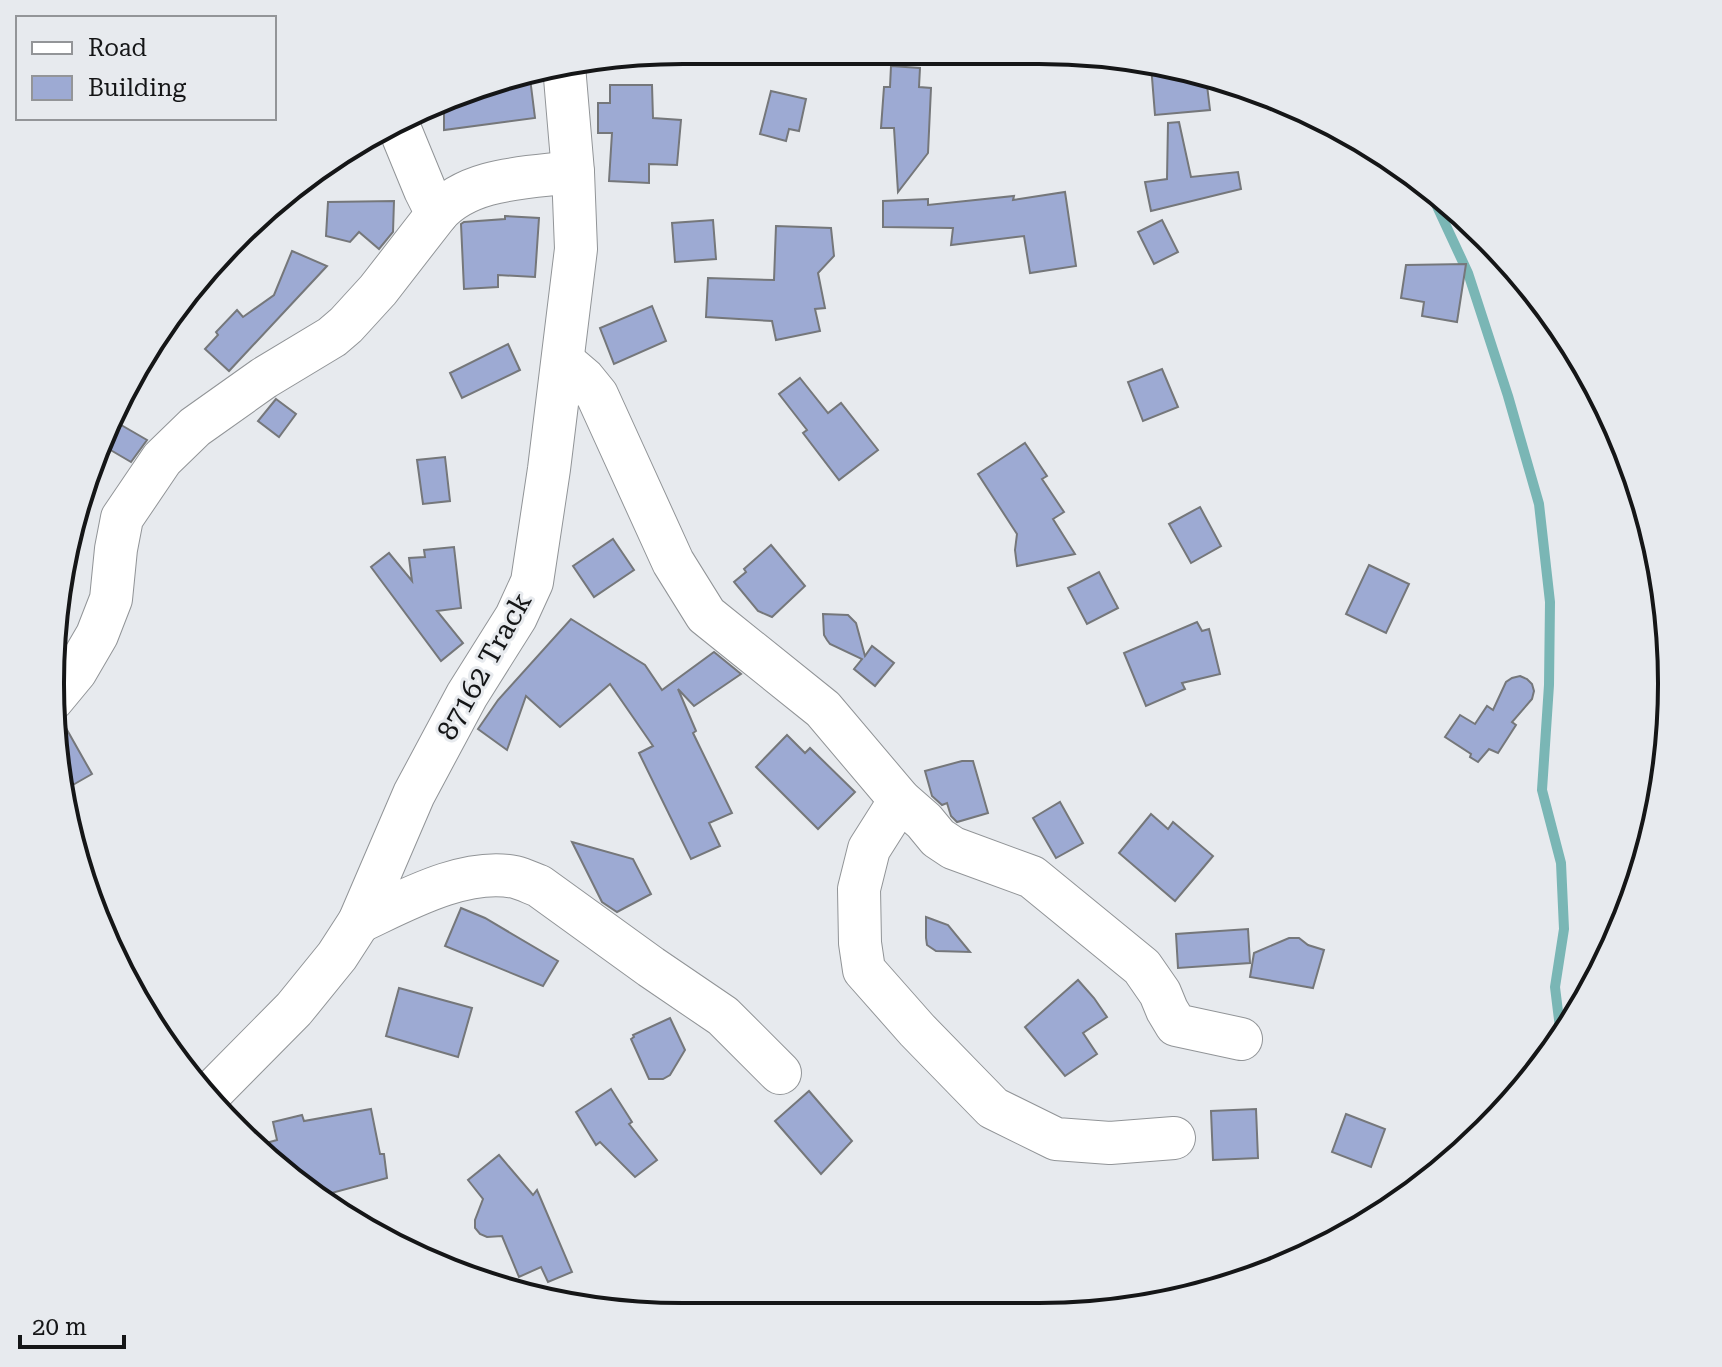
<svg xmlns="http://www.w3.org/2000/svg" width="1722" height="1367" font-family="'Roboto Serif',serif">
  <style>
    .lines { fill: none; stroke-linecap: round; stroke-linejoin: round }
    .stream { stroke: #7ab6b5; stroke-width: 10 }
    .building { fill: #9daad3; stroke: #75777a; stroke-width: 2 }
    .minor-casing { stroke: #919497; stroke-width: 44 }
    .minor { stroke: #fff; stroke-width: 42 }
    .labels { text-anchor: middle; stroke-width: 6; stroke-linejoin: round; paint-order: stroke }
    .street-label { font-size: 28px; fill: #151617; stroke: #e7eaee }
    .rim { fill: none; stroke: #151617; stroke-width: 4 }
  </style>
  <rect width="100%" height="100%" fill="#e7eaee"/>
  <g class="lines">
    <!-- stream -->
    <path class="stream" d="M1428,187L1468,273L1508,396L1539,504L1550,602L1549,685L1542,790L1561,863L1564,929L1555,987L1561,1036"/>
  </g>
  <!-- building -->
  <g class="building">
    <path d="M1151,65L1206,77L1210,110L1155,115Z"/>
    <path d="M891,66L920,68L919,87L931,88L928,153L898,192L894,128H881L884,87H890Z"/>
    <path d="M529,70L535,118L444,130V103L520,71Z"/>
    <path d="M610,85H652L653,118L681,120L677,165L649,164V183L609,181L612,133H598V103H610Z"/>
    <path d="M771,91L806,99L799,131L789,129L786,141L760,134Z"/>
    <path d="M1179,122L1191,177L1238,172L1241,189L1151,211L1145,182L1167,179L1168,123Z"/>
    <path d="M1065,192L1076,266L1030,273L1024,236L951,245L953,228L883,227V201L928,199V205L1014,196L1013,200Z"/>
    <path d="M394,201L393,232L379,249L359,232L350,242L326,236L328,202Z"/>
    <path d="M505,216L539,218L535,277L498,275V287L464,289L461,224L464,222L505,219Z"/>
    <path d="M713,220L716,259L675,262L672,223Z"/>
    <path d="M1162,220L1178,252L1154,264L1138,232Z"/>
    <path d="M776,226L831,228L834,256L818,273L825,308L815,309L820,331L776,340L772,321L706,317L708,278L774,280Z"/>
    <path d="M292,251L327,266L229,371L205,349L218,335L216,332L237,310L243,317L274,295Z"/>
    <path d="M1466,264L1457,322L1422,316L1424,302L1401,298L1406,265Z"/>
    <path d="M652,306L666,341L614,364L600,328Z"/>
    <path d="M508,344L520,370L462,398L450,373Z"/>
    <path d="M1162,369L1178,407L1143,421L1128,382Z"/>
    <path d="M800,378L828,413L841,403L878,450L839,480L803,433L807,430L779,394Z"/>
    <path d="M276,399L296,414L279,437L258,421Z"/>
    <path d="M116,422L147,440L131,462L102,445Z"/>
    <path d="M1025,443L1047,476L1042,479L1064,512L1053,519L1075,554L1017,566L1015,550L1017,534L978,474Z"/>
    <path d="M445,457L450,501L423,504L417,460Z"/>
    <path d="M1200,507L1221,546L1191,563L1169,524Z"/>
    <path d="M613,539L634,570L594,597L573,566Z"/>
    <path d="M771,545L805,586L772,617L758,611L734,582L746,572L744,569Z"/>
    <path d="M454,547L461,608L437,611L463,643L441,661L371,567L389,553L412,581L409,558L425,557L424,550Z"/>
    <path d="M1369,565L1409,584L1386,633L1346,614Z"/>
    <path d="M1099,572L1118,608L1087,624L1068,588Z"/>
    <path d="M823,614L848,615L856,623L865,656L872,646L894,663L875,686L854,669L862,659L830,644L827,640L824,635Z"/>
    <path d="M571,619L645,665L662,690L714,652L741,674L694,706L678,689L696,731L693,733L732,813L709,823L720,846L691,859L639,753L653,746L610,684L560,727L526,696L507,750L478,729L498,700Z"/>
    <path d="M1197,622L1202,631L1209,629L1220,674L1182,683L1185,689L1146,706L1124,653Z"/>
    <path d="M1520,676L1527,679L1532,684L1534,691L1532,699L1512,722L1516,725L1498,753L1489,749L1478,762L1470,757L1471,754L1445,737L1460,715L1475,724L1487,706L1493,710L1506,682L1512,678Z"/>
    <path d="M62,721L92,774L64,790L55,723Z"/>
    <path d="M787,735L805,753L810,748L855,792L818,829L756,767Z"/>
    <path d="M962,761H973L988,813L957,822L951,816L947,803L942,805L932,796L925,771Z"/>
    <path d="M1060,802L1083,843L1056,858L1033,818Z"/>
    <path d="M1151,814L1168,829L1173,822L1213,856L1175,901L1119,853Z"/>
    <path d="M572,842L633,859L651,894L617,912L602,902Z"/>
    <path d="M461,908L485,918L558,961L543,986L445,946Z"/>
    <path d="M926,917L948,925L970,952L936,951L927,945L926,938Z"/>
    <path d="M1248,929L1250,963L1178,968L1176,934Z"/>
    <path d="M1289,938H1299L1308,945L1324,950L1313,988L1250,977L1254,953Z"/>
    <path d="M1078,980L1094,998L1107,1017L1083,1033L1097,1054L1065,1076L1025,1027Z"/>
    <path d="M399,988L472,1008L458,1057L386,1036Z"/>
    <path d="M670,1018L685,1050L670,1075L663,1079H649L631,1039L634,1037L633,1035Z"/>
    <path d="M611,1089L632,1122L629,1124L657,1160L635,1177L600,1142L596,1145L576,1112Z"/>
    <path d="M809,1091L852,1141L821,1174L775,1121Z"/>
    <path d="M371,1109L380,1154H384L387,1178L317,1197L298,1186L255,1146L277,1140L273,1122L302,1115L304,1121Z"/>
    <path d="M1256,1109L1258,1158L1213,1160L1211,1111Z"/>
    <path d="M1346,1114L1385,1129L1371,1167L1332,1152Z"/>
    <path d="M499,1155L533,1195L537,1190L572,1272L548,1282L541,1267L519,1277L502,1236L487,1237L480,1234L475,1228V1220L483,1199L468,1180Z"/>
  </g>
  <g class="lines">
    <defs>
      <g id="minor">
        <path d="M397,122L425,190L437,214"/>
        <path d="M563,361L584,379L597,395L673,562L706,615L823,709L900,800L924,821L938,838L953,848L1032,877L1142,967L1160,993L1167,1010L1176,1025L1241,1039"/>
        <path d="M52,700L76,671L97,635L111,599L116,549L122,518L162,459L195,427L264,378L332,337L346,325L378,290L437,214C469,177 528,178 573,172"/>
        <path d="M900,800L869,849L859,889L860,943L864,970L917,1030L993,1108L1056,1139L1110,1143L1174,1138"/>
        <path d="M359,922C404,901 464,867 515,877C523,879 531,883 539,886L651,967L723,1016L780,1073"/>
        <path d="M205,1099L294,1009L337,956L359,922L414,794L467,695L516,617L532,582L549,469L576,249L573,172L564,66"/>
      </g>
    </defs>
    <!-- minor casing -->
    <use href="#minor" class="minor-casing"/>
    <!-- minor -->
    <use href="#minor" class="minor"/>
  </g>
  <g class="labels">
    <!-- street labels -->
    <g class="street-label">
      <text transform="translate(484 666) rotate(-61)" y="10">87162 Track</text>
    </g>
  </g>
  <!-- crop -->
  <path d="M0 0H1722V1367H0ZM683 64H1039A619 619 0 0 1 1658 683V684A619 619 0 0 1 1039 1303H683A619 619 0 0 1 64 684V683A619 619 0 0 1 683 64Z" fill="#e7eaee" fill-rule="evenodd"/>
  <path class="rim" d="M683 64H1039A619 619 0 0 1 1658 683V684A619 619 0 0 1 1039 1303H683A619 619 0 0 1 64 684V683A619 619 0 0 1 683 64Z"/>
  <!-- legend -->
  <rect x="16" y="16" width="260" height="104" fill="#e7eaee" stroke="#939598" stroke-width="2"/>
  <rect x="32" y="42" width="40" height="12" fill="#ffffff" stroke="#939598" stroke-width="2"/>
  <text x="88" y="56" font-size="24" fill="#151617">Road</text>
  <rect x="32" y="76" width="40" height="24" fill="#9daad3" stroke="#939598" stroke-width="2"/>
  <text x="88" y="96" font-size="24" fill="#151617">Building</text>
  <!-- scale -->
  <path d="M20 1335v12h104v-12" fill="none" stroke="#151617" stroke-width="4"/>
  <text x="32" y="1335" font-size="24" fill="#151617" stroke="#e7eaee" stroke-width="6" paint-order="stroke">20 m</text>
</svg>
